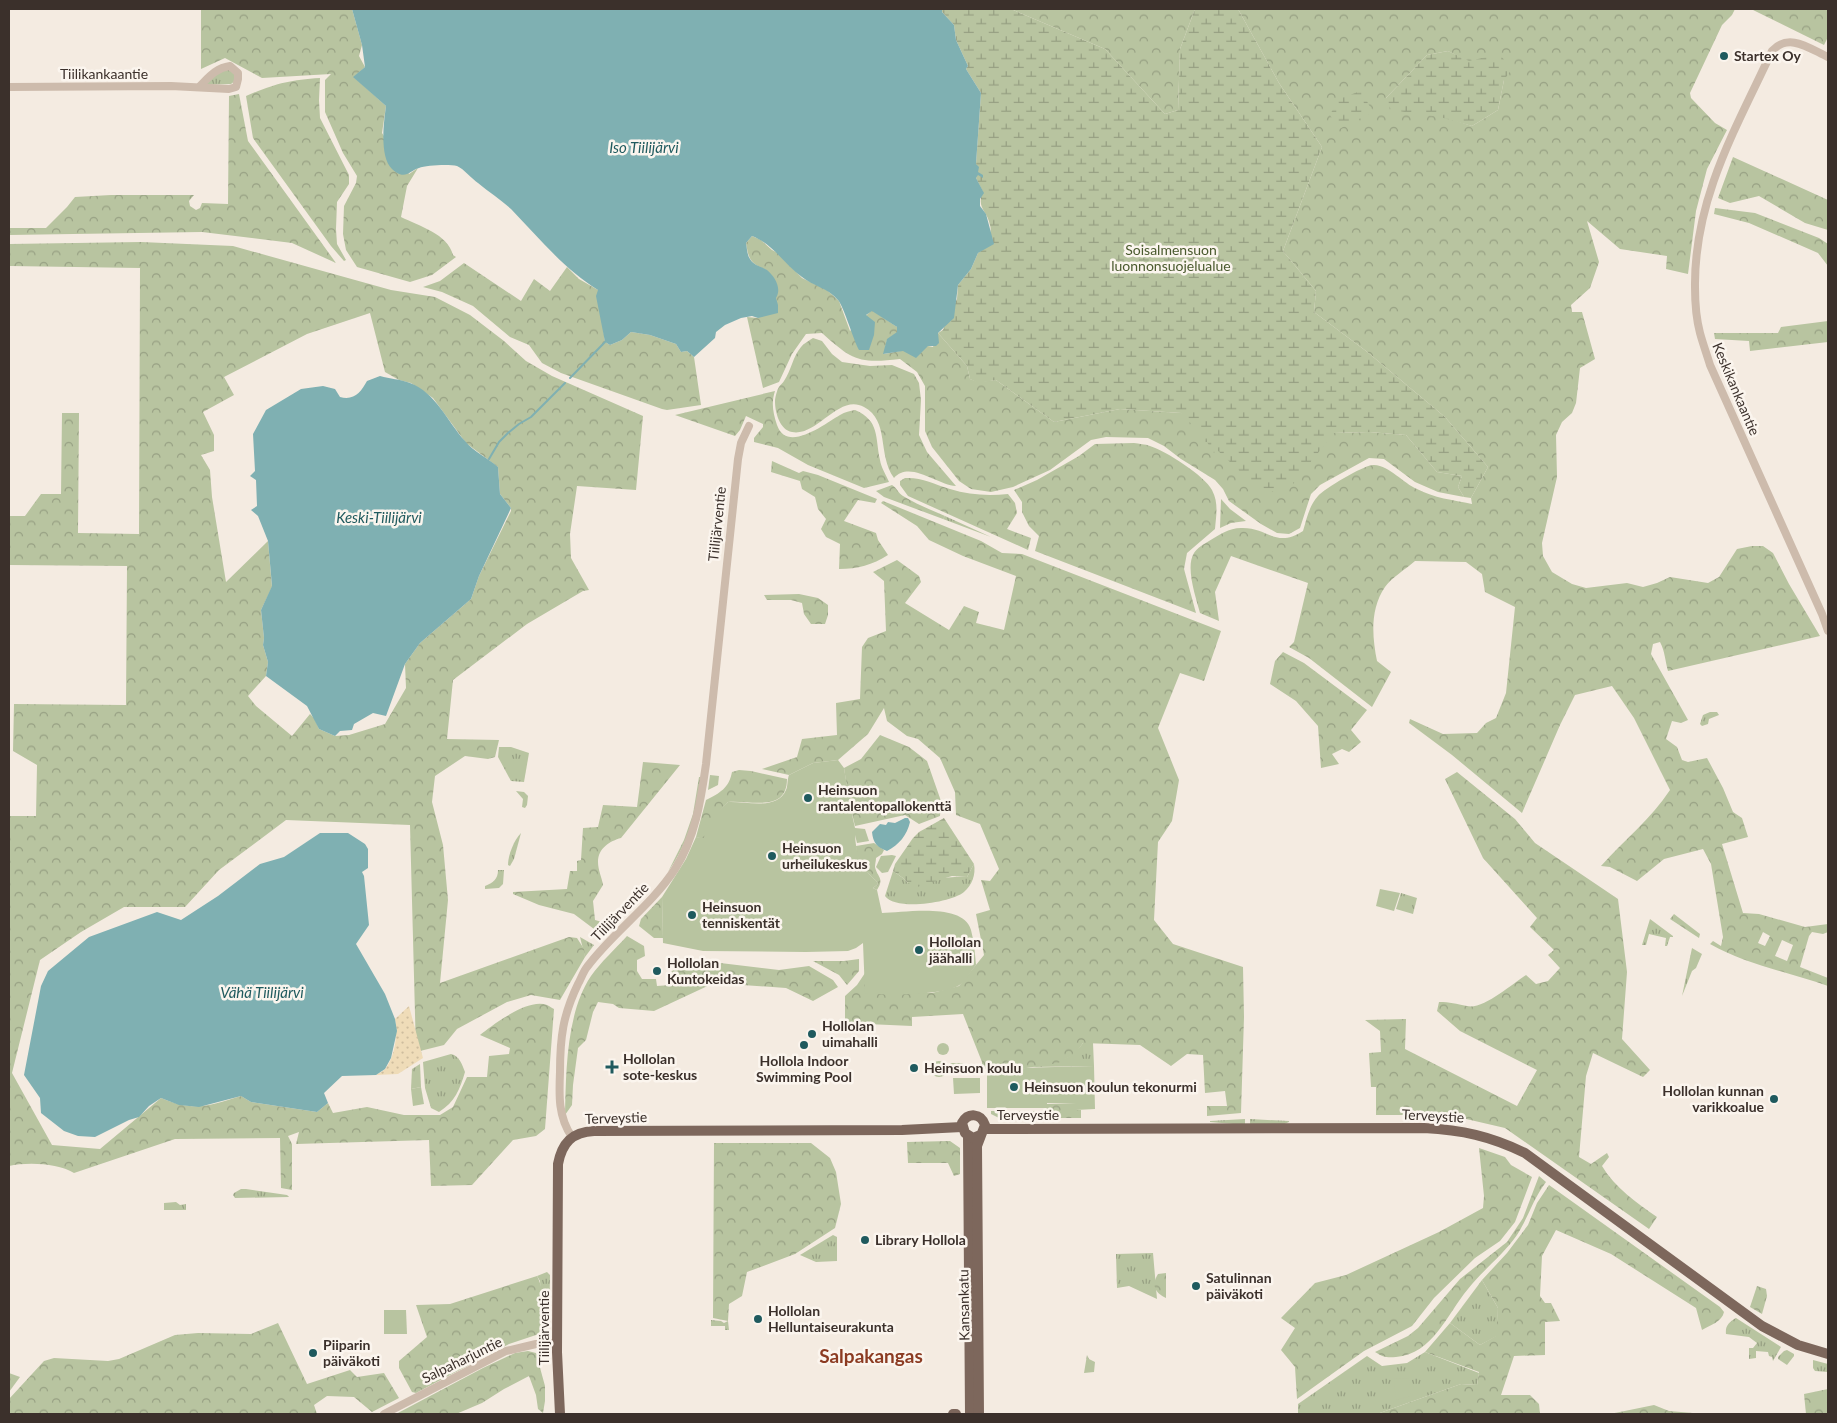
<svg xmlns="http://www.w3.org/2000/svg" width="1837" height="1423" font-family="Lato,sans-serif">
  <style>
    .grass { fill: url(#grass-tufts) }
    .forest { fill: url(#forest-crowns); fill-rule: evenodd }
    .wetland { fill: url(#wetland-marsh) }
    .sand { fill: url(#sand-dots) }
    .garden { fill: #b8c4a0 }
    .water { fill: #7fb0b2 }
    .lines { fill: none; stroke-linecap: round; stroke-linejoin: round }
    .stream { stroke: #7fb0b2; stroke-width: 2 }
    .minor { stroke: #cdbbac; stroke-width: 8 }
    .major { stroke: #7d675c; stroke-width: 10 }
    .poi-dot { fill: #1f5a5e; stroke: #fbf5ee; stroke-width: 2 }
    .labels { text-anchor: middle; stroke-width: 5; stroke-linejoin: round; paint-order: stroke }
    .poi-label { font-size: 14px; font-weight: bold; fill: #3b302b; stroke: #fbf5ee; text-anchor: start }
    .street-label { font-size: 14px; fill: #3b302b; stroke: #fbf5ee }
    .park-label { font-size: 14px; fill: #4a5a2e; stroke: #fbf5ee }
    .water-label { font-size: 15px; font-style: italic; fill: #1f5a5e; stroke: #fbf5ee }
    .district-label { font-size: 19px; font-weight: bold; fill: #8c3b22; stroke: #fbf5ee }
  </style>
  <defs>
    <pattern id="grass-tufts" width="24" height="20" patternUnits="userSpaceOnUse" patternTransform="scale(1.25)"><rect width="24" height="20" fill="#b8c4a0"/><path d="M3 7l-1-3M5 7V3M7 7l1-3M15 17l-1-3M17 17v-4M19 17l1-3" fill="none" stroke="#97a083"/></pattern>
    <pattern id="forest-crowns" width="20" height="18" patternUnits="userSpaceOnUse" patternTransform="scale(1.25)"><rect width="20" height="18" fill="#b8c4a0"/><path d="M2 6a3 3 0 1 1 6 0M12 15a3 3 0 1 1 6 0" fill="none" stroke="#97a083"/></pattern>
    <pattern id="wetland-marsh" width="20" height="14" patternUnits="userSpaceOnUse" patternTransform="scale(1.25)"><rect width="20" height="14" fill="#b8c4a0"/><path d="M1 5h8M5 5V1M11 12h8M15 12V8" fill="none" stroke="#97a083"/></pattern>
    <pattern id="sand-dots" width="8" height="8" patternUnits="userSpaceOnUse" patternTransform="scale(1.25)"><rect width="8" height="8" fill="#efdcb8"/><path d="M2 2h.1M6 6h.1" fill="none" stroke="#cebd9e" stroke-width="1.8" stroke-linecap="round"/></pattern>
  </defs>
  <rect width="100%" height="100%" fill="#f4ebe1"/>
  <!-- grass -->
  <g class="grass">
    <path d="M227,69L236,74L235,81L231,84L205,85L211,77Z"/>
    <path d="M945,516L991,537L943,519Z"/>
    <path d="M1710,712H1717L1719,715L1709,719L1708,724L1702,726L1700,724L1703,715Z"/>
    <path d="M499,747H511L529,753L524,782L511,781L498,757Z"/>
    <path d="M710,775L719,776L718,785L708,790Z"/>
    <path d="M699,777H701C696,812 689,842 668,872L684,840L693,814Z"/>
    <path d="M516,791L524,792L528,796L527,805L525,808L522,807L523,799Z"/>
    <path d="M521,833L514,859L510,866L508,865C508,855 514,840 521,833Z"/>
    <path d="M974,864C976,875 972,885 964,892C951,903 895,911 885,896L893,871L903,878L908,883C927,881 947,876 967,877Z"/>
    <path d="M498,870H504L503,884L499,888L485,889V886C493,883 498,879 498,870Z"/>
    <path d="M1401,893L1417,898L1413,914L1396,909Z"/>
    <path d="M1650,919L1673,936V937H1670L1667,946H1665L1666,938L1649,934L1646,945H1642Z"/>
    <path d="M580,937L594,945L585,957Z"/>
    <path d="M1692,948L1702,954L1696,968L1692,971L1682,996Z"/>
    <circle cx="943" cy="1049" r="6"/>
    <path d="M1083,1043H1093L1094,1066L1032,1067C1055,1061 1067,1064 1083,1043Z"/>
    <path d="M451,1054C460,1056 462,1065 465,1072C460,1089 455,1102 439,1112L431,1108L425,1088L423,1062Z"/>
    <circle cx="939" cy="1069" r="8"/>
    <path d="M420,1064L421,1087L411,1089L412,1069Z"/>
    <path d="M991,1111H1041L1042,1118H999L991,1114Z"/>
    <path d="M1245,1119V1125L1210,1122V1121Z"/>
    <path d="M1250,1119L1289,1121V1122L1282,1125H1250Z"/>
    <path d="M241,1189H246L287,1195L289,1197L235,1198L233,1195L234,1193Z"/>
    <path d="M176,1202L180,1205L186,1204V1210H164V1203Z"/>
    <path d="M833,1235L837,1237V1261L816,1262L800,1255Z"/>
    <path d="M1153,1253L1157,1299L1129,1286L1117,1288L1116,1254Z"/>
    <path d="M547,1272L550,1275L549,1326L543,1333L539,1334L543,1328L540,1281L537,1276Z"/>
    <path d="M1482,1280L1498,1308L1497,1336L1480,1345L1450,1323Z"/>
    <path d="M1736,1318L1781,1347L1773,1361L1772,1357L1769,1356L1768,1352L1756,1351V1358L1749,1359V1348H1753L1757,1343L1749,1337L1726,1334C1725,1326 1729,1322 1736,1318Z"/>
    <path d="M711,1320L721,1321L724,1323L728,1321L729,1330H725V1326H711Z"/>
    <path d="M1787,1350L1794,1354V1356L1787,1365L1778,1359V1357L1784,1351Z"/>
    <path d="M1425,1352L1479,1373L1477,1385L1461,1384L1377,1414H1298V1404L1367,1356L1382,1366L1407,1363Z"/>
    <path d="M1087,1355L1089,1359L1095,1362L1094,1372L1084,1373Z"/>
    <path d="M1813,1360L1828,1364V1372L1815,1371L1813,1368Z"/>
  </g>
  <!-- forest -->
  <g class="forest">
    <path d="M201,9H352L362,45L359,56L365,67L354,77L386,106L382,133L409,174L418,168L407,186L401,217C419,226 448,234 453,255L456,257L432,275L410,282L357,267L346,250L343,234L344,206L356,183L357,176L343,153L325,112V80L331,74L262,78L225,58L201,69Z"/>
    <path d="M1011,9H1195L1180,49L1178,110L1165,114L1105,49Z"/>
    <path d="M1238,9H1735L1732,15L1722,25L1690,93L1691,98L1715,123L1727,130L1707,169L1696,211L1688,274L1666,269L1667,256L1620,249L1587,221L1599,262L1590,288L1571,305L1572,312H1582L1595,359L1580,368L1576,403L1572,413L1562,422L1556,435L1557,477L1542,543L1543,556L1552,572L1572,584L1586,588L1627,583L1643,587L1657,583L1670,577L1708,583L1719,577L1737,549L1752,546H1763L1773,553L1789,584L1820,636L1668,671C1665,661 1665,651 1660,642L1653,644L1651,654L1688,720L1681,723L1672,721L1666,739L1677,747L1682,760L1688,762L1707,758L1723,788L1733,812L1742,818L1748,837L1722,844L1743,913L1759,914L1805,927L1828,924V932L1823,934L1812,932L1809,936L1800,967L1828,978V986C1789,972 1747,965 1710,944L1713,941L1721,946L1723,937L1711,864L1703,849L1664,859L1637,881L1610,867L1601,866C1624,840 1651,819 1670,790L1634,718L1612,686L1575,695L1560,725L1522,813L1452,755L1409,723L1410,719L1443,734L1477,733L1486,723L1496,718L1506,693L1515,607L1485,592L1482,574L1466,562L1415,561C1406,569 1391,578 1385,587C1370,609 1372,636 1377,661L1391,672L1372,707L1309,658L1289,647L1294,642L1308,583L1231,556L1215,592L1219,621L1200,613C1196,598 1185,567 1194,553C1197,548 1204,544 1209,541C1219,535 1229,528 1241,528C1268,527 1276,549 1303,531C1307,518 1309,506 1318,496C1324,489 1365,464 1374,465C1390,466 1403,483 1417,489C1434,498 1453,500 1472,504L1471,498L1488,467L1445,417L1366,351L1314,312L1316,291L1283,251L1322,147L1279,83ZM1448,51L1504,80L1498,110L1472,126L1386,98L1427,55ZM1763,932L1770,936L1765,946L1758,943ZM1782,940L1793,945L1787,961L1775,956Z"/>
    <path d="M1751,9H1828V37L1824,45Z"/>
    <path d="M320,78L319,100L320,118L349,175V184L337,202L336,229L337,244L346,260L344,261L331,246L253,138L246,96C274,84 289,80 320,78Z"/>
    <path d="M239,94L248,141L336,263L292,243L202,232L9,235V228H46L67,207L75,197L111,195H194L189,201L190,206L196,210L200,208L202,203L228,204L229,96Z"/>
    <path d="M1733,157L1828,200V230L1805,223L1759,196L1730,203L1718,198Z"/>
    <path d="M1715,208L1755,213L1819,238L1828,244V266L1818,253L1749,223L1714,214Z"/>
    <path d="M752,236L761,240L772,250L778,253L802,278L827,290L839,301L850,331L872,310L897,327L898,332L887,340L884,354L928,346L933,347L938,333L967,366L970,379L978,382L996,380L1054,422L1120,409L1181,413L1334,433L1369,432L1406,435L1437,472L1462,476L1458,487L1464,497L1438,492L1415,482L1384,459L1369,458L1320,485L1311,494L1300,528L1289,534L1277,533L1261,524L1229,501L1223,489L1215,480L1181,459L1164,446L1148,438L1106,437L1091,440L1050,470L1013,487L991,492L971,489L959,481L932,447L925,431V386L917,372L900,359C859,364 852,360 822,333L806,334L792,354L779,382L763,388L747,317L758,318L775,298L766,270C750,263 749,260 746,243Z"/>
    <path d="M141,242L233,246L391,290L435,297L470,315L504,341L526,361L552,376L643,416L636,490L577,486L570,534L571,558L589,590L583,591L527,624L453,680L447,739L499,740L495,757L488,759L465,756L435,776L432,802L443,845L448,900L440,983L569,937L577,938L584,949L585,957L560,1000L531,995L507,1002L457,1029L444,1045L416,1052L410,825L286,820L219,870L185,907H124L81,932L40,960L12,1073L52,1145L100,1149L161,1098C194,1112 209,1106 241,1096L251,1102L317,1112L328,1103L333,1113L367,1107L404,1115H440L453,1107L467,1077H487L489,1056L509,1054L510,1048L480,1035C494,1024 528,998 547,1005C550,1006 551,1008 554,1009L545,1129L536,1136L513,1140L472,1185L431,1186L429,1140L296,1144L299,1132L288,1136L292,1144V1190L281,1188L280,1138L175,1139L74,1173C58,1163 27,1162 9,1166V816H36L37,765L13,751L14,704L126,705L127,566L9,565V516H25L41,494H61L62,413H79L78,533L139,534L140,268L9,266V244ZM370,313L385,372L399,380L411,383L433,398L466,443L498,467L500,494L511,508V511L479,576L471,599L420,643L405,664L406,688L385,724L349,735L335,736L319,729L314,718L310,714L292,736L256,706L248,696L266,676L268,662L263,645L264,638L261,610L272,587L268,541L226,582L212,497L210,470L201,455L214,451V435L203,412L234,395L224,377L307,334Z"/>
    <path d="M464,263L521,301L534,279L550,291L567,267L579,279L598,290L605,342L610,345L622,340L631,332L650,335L676,344L681,352L687,351L694,357L701,405L667,410L662,409L561,373L542,363L529,345L510,337L473,306L442,292L423,287L440,281Z"/>
    <path d="M1828,321V342L1750,351L1749,341L1715,339L1714,333H1778L1781,327Z"/>
    <path d="M813,338L822,341L832,354L842,362L870,366L892,365L914,374L919,383L921,400L919,435L927,452L956,486C937,485 910,460 894,478C877,454 890,421 864,407C839,393 817,437 792,432C780,430 775,413 775,401C775,398 777,390 779,387C780,385 783,383 784,381C791,371 793,356 801,347C804,343 809,341 813,338Z"/>
    <path d="M775,391C771,403 773,413 777,425C787,454 826,423 840,415C845,412 850,411 855,410C880,421 875,437 880,460C881,467 886,475 889,482L864,488L808,465L778,448L754,442V438L763,427V424L746,416L740,430L735,436L675,415Z"/>
    <path d="M1134,443C1139,444 1145,444 1150,446C1166,451 1205,476 1212,490C1219,503 1216,516 1215,529L1187,553L1184,569L1196,613L1035,551L1039,536L1029,526L1022,512V502L1014,490L1037,480L1079,456L1095,444Z"/>
    <path d="M772,461L799,473L803,471L818,475L877,499L875,503L858,500L844,521L876,533L878,540L888,555C872,565 858,569 839,569L840,544L826,537L821,529L826,519L818,509L815,497L802,489L800,481L771,472Z"/>
    <path d="M905,478C921,477 934,484 950,489C969,495 988,496 1008,494L1015,503L1017,513L1007,529L1031,538L1028,550L908,496L900,485V481Z"/>
    <path d="M892,485C897,488 898,493 903,496C916,504 931,510 945,516L943,519L884,497L876,491Z"/>
    <path d="M1221,499L1230,509L1246,521L1231,523L1220,528Z"/>
    <path d="M883,501L981,541L1002,553L1022,554L1221,631L1204,681L1180,673L1158,728L1179,780L1172,821L1158,842L1154,920L1173,944L1243,967L1244,1017L1241,1113L1207,1116V1106H1227L1225,1091L1205,1093L1203,1055L1187,1054L1171,1066L1140,1045L1083,1043L1075,1054L1058,1063L1020,1069L990,1071L982,1067V1062L963,1014L912,1017V1026L845,1023V996L857,985L865,973V992L869,993H932L959,986L984,955L976,914L990,910L981,880L990,881L999,869L980,824L956,815L955,792L940,758L918,739L907,736L887,721L884,708L868,734L838,760L813,763L789,775L762,769L797,757L802,739L837,735L836,703L860,699L862,647L868,638L886,631L884,581L873,572L897,560L919,576L921,582L905,603L949,630L964,606L979,612L976,623L1004,630L1016,576L963,556L929,540L917,526L881,503Z"/>
    <path d="M799,594L818,598L828,605V615L825,624H811L804,614L802,603L791,600H767L764,595Z"/>
    <path d="M1283,652L1304,663L1367,710L1351,730L1361,742L1349,752L1342,749L1332,754L1339,764L1321,768L1318,726L1296,701L1270,684L1275,661Z"/>
    <path d="M880,735L909,747L927,761L941,801L940,816L919,824L905,815L855,826L849,801L844,768L861,759Z"/>
    <path d="M643,762L680,765L621,838C610,841 598,848 598,862C598,870 602,878 603,885L593,901L595,920L606,923L603,930L598,932L574,914L539,905L513,894V892L567,889L570,871H577V861L581,860L583,828L598,827L603,805L637,807Z"/>
    <path d="M739,770L751,771L787,779C787,813 750,800 728,802L717,814L704,839L696,837L706,800C720,793 729,788 732,772Z"/>
    <path d="M1457,772L1515,819L1535,843L1618,899L1627,972L1622,1039L1650,1070L1643,1077L1593,1053L1586,1076L1579,1157L1591,1164L1607,1153L1609,1157L1602,1166C1615,1188 1637,1203 1657,1217L1649,1229L1505,1128L1449,1115H1376V1087H1371L1369,1053L1381,1052L1380,1031L1365,1020L1406,1019L1405,1049L1517,1106L1537,1070L1460,1031L1437,1011L1439,1002C1450,1002 1456,1004 1467,1006C1483,1010 1512,984 1526,975L1536,984L1548,981L1560,968L1548,955L1554,950L1530,927L1537,918L1483,858L1445,779Z"/>
    <path d="M874,843L884,850L882,854L876,858C876,861 875,864 875,867C877,877 885,878 877,890L873,888L878,884C876,879 873,879 870,875C863,867 856,858 856,846Z"/>
    <path d="M662,897L663,938H654L639,926L641,919Z"/>
    <path d="M1674,914L1700,934L1699,938L1670,919Z"/>
    <path d="M627,936L644,946L645,956L637,960V971L642,979H656L657,986L671,985V972L687,959L779,970L809,966L833,980L838,987L813,1001L786,988L714,983L654,1011L619,1008L613,1004L598,1002L593,1012L586,1040L578,1048L573,1085L572,1105L565,1115C566,1073 566,1013 591,976C601,962 615,949 627,936Z"/>
    <path d="M859,959V971L847,985L839,975L813,961H844Z"/>
    <path d="M1076,1103V1110H1081V1118H1047L1046,1104Z"/>
    <path d="M950,1141L960,1148V1174L954,1176L948,1163H908L907,1142Z"/>
    <path d="M714,1143H811L830,1158L836,1172L841,1204L835,1228L795,1254L747,1272L742,1296L729,1304L728,1321L713,1318Z"/>
    <path d="M1479,1148L1505,1157L1511,1165L1532,1177L1515,1222L1500,1241L1475,1258L1434,1298L1412,1326L1364,1351L1297,1399L1295,1367L1281,1350L1295,1328L1281,1318L1315,1283L1346,1275L1439,1232L1483,1208L1484,1196Z"/>
    <path d="M1539,1176L1546,1182C1533,1199 1528,1218 1517,1235C1503,1255 1483,1270 1468,1289C1447,1314 1433,1354 1396,1357C1387,1358 1383,1357 1375,1352L1408,1336L1418,1328L1460,1279L1507,1242L1523,1218Z"/>
    <path d="M1549,1185L1720,1307L1724,1312C1722,1322 1710,1325 1702,1330L1696,1308L1611,1254L1556,1230L1542,1256L1540,1296L1545,1303H1551L1560,1321L1545,1322V1355L1514,1356L1501,1395H1530L1539,1404L1540,1414H1377L1461,1384L1477,1385L1479,1372L1425,1352L1450,1323L1480,1345L1496,1336L1498,1308L1482,1280L1507,1253L1528,1225L1537,1203Z"/>
    <path d="M1166,1273V1298C1155,1293 1151,1285 1158,1274Z"/>
    <path d="M537,1276C542,1284 547,1313 545,1323C544,1327 541,1331 539,1334L509,1344L416,1393L412,1392L399,1368V1361L427,1337L416,1305L450,1304Z"/>
    <path d="M1757,1286L1766,1289L1767,1296L1762,1314L1750,1307Z"/>
    <path d="M278,1323L307,1384L350,1370L357,1377L384,1373L399,1398L372,1412L354,1397L327,1396L314,1405L317,1414H9V1399L44,1361L54,1358L108,1361L119,1359L175,1335L198,1333L251,1334Z"/>
    <path d="M528,1351L536,1353L545,1386V1401L543,1413L538,1409L536,1395L529,1376L504,1389L482,1403L456,1414H396L483,1368L515,1353Z"/>
    <path d="M9,1373L20,1377L9,1392Z"/>
    <path d="M1828,1389V1414H1806L1804,1394Z"/>
    <path d="M1654,1405L1669,1411L1705,1414H1610Z"/>
  </g>
  <!-- wetland -->
  <g class="wetland">
    <path d="M942,9H1011L1105,49L1165,114L1178,110L1180,49L1195,9H1238L1279,83L1322,147L1283,251L1316,291L1314,312L1366,351L1445,417L1488,467L1471,498L1464,497L1458,487L1462,476L1437,472L1406,435L1369,432L1334,433L1293,484L1264,494L1215,448L1214,454L1207,442H1198L1200,433L1181,413L1120,409L1054,422L996,380L978,383L970,379L967,366L938,333L943,330L957,299L958,285L971,269L978,253L989,245C989,238 992,231 990,225C987,210 976,208 983,192L976,178L978,173L976,164L981,93L966,69L968,66L956,40L954,25L942,12Z"/>
    <path d="M1448,51L1469,61L1500,54L1511,70L1504,80L1498,110L1472,126L1440,117L1391,110L1386,98L1427,55Z"/>
    <path d="M1361,91L1373,112L1339,129L1330,115L1338,99Z"/>
    <path d="M944,818L974,864L967,877L952,876L917,887L908,883L903,878L893,871L895,864L913,838L919,832Z"/>
  </g>
  <!-- sand -->
  <path class="sand" d="M409,1006L423,1058L398,1074L376,1075C379,1073 384,1071 386,1068C395,1056 398,1034 395,1019Z"/>
  <!-- garden -->
  <g class="garden">
    <path d="M838,760L844,768L847,786L854,791L849,801L855,828L865,829L869,841L857,843L855,835C856,852 859,863 870,875C873,879 876,879 878,884L873,888L877,890L882,913C904,913 963,902 971,930C974,941 975,954 976,965C971,971 965,982 958,986C943,995 884,996 865,993L863,943L856,948L848,951L806,952L703,951L663,943L662,897L686,859L696,837L704,838L706,824L728,802C746,801 777,811 786,790C788,786 787,780 789,775L813,763Z"/>
    <path d="M892,855L896,856L888,872L882,873L876,867L881,856Z"/>
    <path d="M1380,889L1400,893L1394,911L1376,906Z"/>
    <path d="M951,1063H962L964,1065L963,1073L949,1072V1065Z"/>
    <path d="M1094,1066L1095,1109L1076,1110V1103H1047V1108H987V1071C1023,1067 1058,1067 1094,1066Z"/>
    <path d="M953,1078H980V1093L954,1094Z"/>
    <path d="M421,1087L424,1104L413,1106L411,1089Z"/>
    <path d="M384,1310H406L407,1334H384Z"/>
    <path d="M1409,1378L1411,1396L1396,1400L1394,1379Z"/>
  </g>
  <!-- water -->
  <g class="water">
    <path d="M352,9H942V12L954,25L956,40L968,66L966,69L981,93L976,164L979,167L978,172L983,175V178L978,175L976,178L984,193L980,199V206L986,214L994,244L978,253L971,269L958,285L954,318L938,333L939,343L936,346H928L916,358L903,351L883,354L887,339L897,332V327L872,311L866,315L875,322L874,335L869,350H859C853,339 844,307 838,300C828,288 813,286 802,277C784,264 773,244 752,236L746,243C747,248 747,255 750,259C754,266 761,266 767,270C775,277 782,288 776,298L778,305V313L758,318L752,316L741,318L725,325L716,332L715,338L694,357L687,351L681,352L676,344L650,335L631,332L622,340L610,345L605,342L596,296L598,290C563,268 539,238 511,209C501,200 489,192 478,183C472,179 464,169 457,166C450,164 426,165 419,168C409,171 405,181 392,169C379,157 384,121 386,106L353,77L365,67L362,45Z"/>
    <path d="M380,376C390,379 400,379 410,383C436,393 447,421 465,441C474,452 488,458 498,467L500,494L511,508L479,576L471,599L420,643L405,664L386,716L373,713L354,724L352,730L340,731L335,736L319,729L307,706L266,676L268,662L263,645L264,638L261,610L272,586L268,541L258,516L251,510L257,506L256,480L250,476L255,471L253,434L266,410L301,389L323,386L335,389L340,397C354,401 361,392 367,381Z"/>
    <path d="M905,818H908L910,822C907,835 899,845 887,851C877,847 873,843 872,832L880,824L886,825L888,822L895,823Z"/>
    <path d="M320,833H348L365,844L368,849V868L362,872L364,876L369,925L356,944L385,994L395,1019L397,1031L391,1058L385,1069L376,1075L342,1076L324,1093L328,1103L317,1112L251,1102L241,1096L199,1107L179,1105L161,1098L149,1106L139,1117L129,1120L95,1137L78,1136L64,1131L41,1113L40,1098L24,1075L41,986L48,971L89,937L157,912L181,920L218,896L260,864L284,857Z"/>
  </g>
  <g class="lines">
    <!-- stream -->
    <g class="stream">
      <path d="M570,378L605,342"/>
      <path d="M489,459L499,442L508,433L519,424L531,417L565,383"/>
    </g>
    <!-- minor -->
    <g class="minor">
      <path d="M1828,57C1810,49 1789,32 1772,51C1736,128 1694,199 1695,287C1695,302 1696,318 1700,333C1703,344 1707,355 1710,365L1822,614L1828,631"/>
      <path d="M9,87L171,86L229,89L236,87L238,79V73L230,66C216,68 209,77 199,87"/>
      <path d="M572,1137C558,1117 559,1095 560,1072C560,1037 563,1015 578,984C581,979 583,972 587,967C613,932 651,906 675,869C695,838 701,800 706,764L738,459L741,443L749,426"/>
      <path d="M384,1414L506,1351L536,1344L556,1343"/>
    </g>
    <!-- major -->
    <g class="major">
      <path d="M985,1129L1424,1128C1462,1130 1490,1136 1525,1153L1762,1326L1798,1345L1828,1354"/>
      <path d="M968,1136L970,1414"/>
      <path d="M560,1414L557,1352L558,1164C562,1143 572,1132 594,1131L902,1130L962,1127"/>
      <path d="M953,1414H956"/>
      <path d="M979,1414L977,1146L985,1125C981,1113 968,1112 962,1123L965,1133L973,1138L980,1135"/>
    </g>
  </g>
  <!-- markers -->
  <g class="poi-dot">
    <circle cx="1724" cy="56" r="5"/>
    <circle cx="808" cy="798" r="5"/>
    <circle cx="772" cy="856" r="5"/>
    <circle cx="692" cy="915" r="5"/>
    <circle cx="919" cy="950" r="5"/>
    <circle cx="657" cy="971" r="5"/>
    <circle cx="812" cy="1034" r="5"/>
    <circle cx="804" cy="1045" r="5"/>
    <path d="M609.5 1059.5h5v5h5v5h-5v5h-5v-5h-5v-5h5z"/>
    <circle cx="914" cy="1068" r="5"/>
    <circle cx="1014" cy="1087" r="5"/>
    <circle cx="1774" cy="1099" r="5"/>
    <circle cx="865" cy="1240" r="5"/>
    <circle cx="1196" cy="1286" r="5"/>
    <circle cx="758" cy="1319" r="5"/>
    <circle cx="313" cy="1353" r="5"/>
  </g>
  <g class="labels">
    <!-- poi labels -->
    <g class="poi-label">
      <text x="1734" y="61">Startex Oy</text>
      <text x="818" y="795">Heinsuon<tspan x="818" dy="16">rantalentopallokenttä</tspan></text>
      <text x="782" y="853">Heinsuon<tspan x="782" dy="16">urheilukeskus</tspan></text>
      <text x="702" y="912">Heinsuon<tspan x="702" dy="16">tenniskentät</tspan></text>
      <text x="929" y="947">Hollolan<tspan x="929" dy="16">jäähalli</tspan></text>
      <text x="667" y="968">Hollolan<tspan x="667" dy="16">Kuntokeidas</tspan></text>
      <text x="822" y="1031">Hollolan<tspan x="822" dy="16">uimahalli</tspan></text>
      <text x="623" y="1064">Hollolan<tspan x="623" dy="16">sote-keskus</tspan></text>
      <text x="804" y="1066" text-anchor="middle">Hollola Indoor<tspan x="804" dy="16">Swimming Pool</tspan></text>
      <text x="924" y="1073">Heinsuon koulu</text>
      <text x="1024" y="1092">Heinsuon koulun tekonurmi</text>
      <text x="1764" y="1096" text-anchor="end">Hollolan kunnan<tspan x="1764" dy="16">varikkoalue</tspan></text>
      <text x="875" y="1245">Library Hollola</text>
      <text x="1206" y="1283">Satulinnan<tspan x="1206" dy="16">päiväkoti</tspan></text>
      <text x="768" y="1316">Hollolan<tspan x="768" dy="16">Helluntaiseurakunta</tspan></text>
      <text x="323" y="1350">Piiparin<tspan x="323" dy="16">päiväkoti</tspan></text>
    </g>
    <!-- street labels -->
    <g class="street-label">
      <text x="104" y="79">Tiilikankaantie</text>
      <text transform="translate(1736 389) rotate(67)" y="5">Keskikankaantie</text>
      <text transform="translate(717 524) rotate(-84)" y="5">Tiilijärventie</text>
      <text transform="translate(620 912) rotate(-46)" y="5">Tiilijärventie</text>
      <text x="1028" y="1120">Terveystie</text>
      <text transform="translate(1433 1116) rotate(3)" y="5">Terveystie</text>
      <text transform="translate(616 1118) rotate(-2)" y="5">Terveystie</text>
      <text transform="translate(964 1305) rotate(-91)" y="5">Kansankatu</text>
      <text transform="translate(544 1328) rotate(-90)" y="5">Tiilijärventie</text>
      <text transform="translate(462 1360) rotate(-26)" y="5">Salpaharjuntie</text>
    </g>
    <!-- park labels -->
    <g class="park-label">
      <text x="1171" y="255">Soisalmensuon<tspan x="1171" dy="16">luonnonsuojelualue</tspan></text>
    </g>
    <!-- water labels -->
    <g class="water-label">
      <text x="644" y="153">Iso Tiilijärvi</text>
      <text x="379" y="523">Keski-Tiilijärvi</text>
      <text x="262" y="998">Vähä Tiilijärvi</text>
    </g>
    <!-- district labels -->
    <g class="district-label">
      <text x="871" y="1363">Salpakangas</text>
    </g>
  </g>
  <!-- border -->
  <rect width="1837" height="1423" fill="none" stroke="#3b302b" stroke-width="20"/>
</svg>
